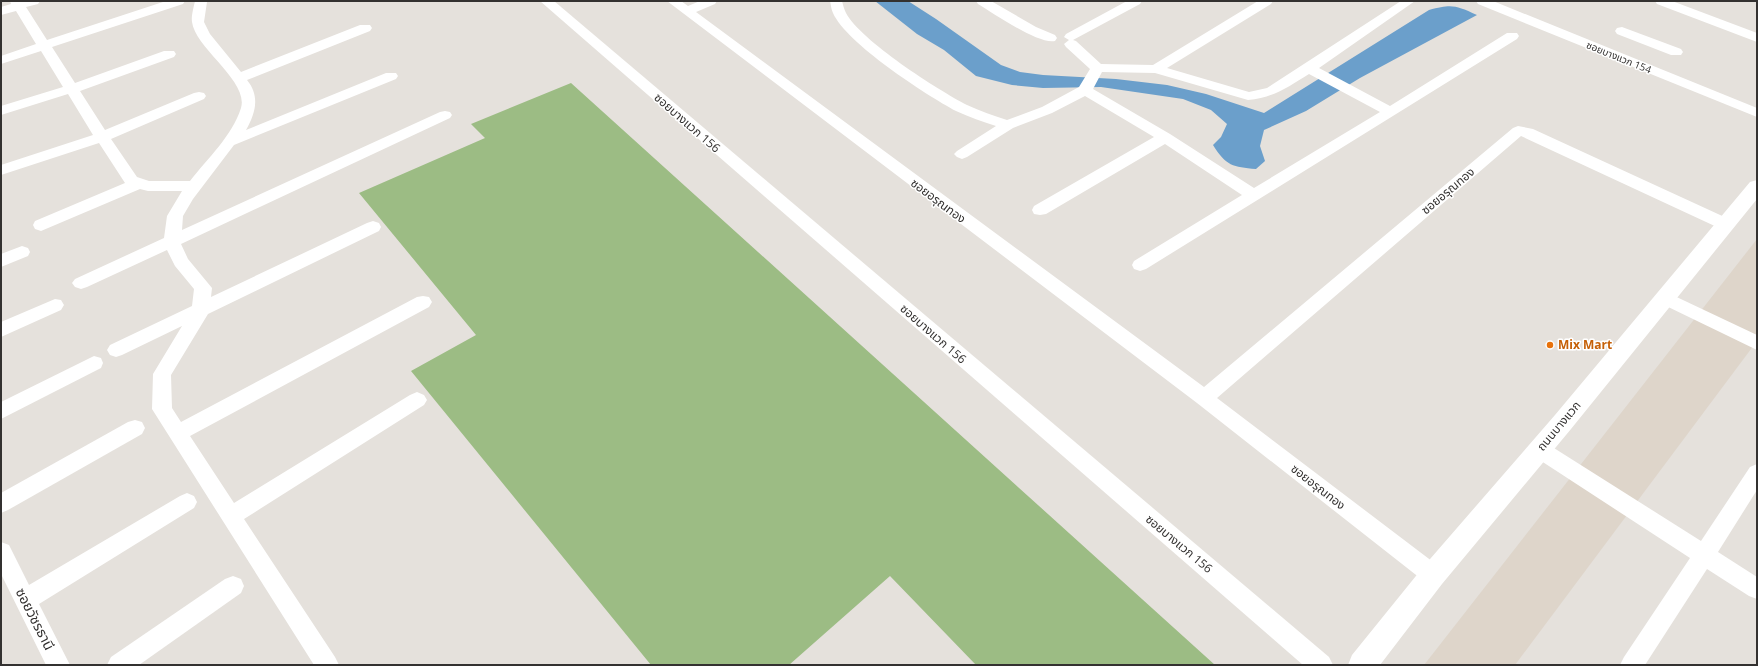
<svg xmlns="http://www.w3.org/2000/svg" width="1758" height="666" font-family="'Open Sans','Noto Sans Thai',sans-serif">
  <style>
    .built { fill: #ded5ca }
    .green { fill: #9cbc84 }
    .water { fill: #6b9fcb }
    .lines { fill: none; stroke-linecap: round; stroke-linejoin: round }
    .street { fill: #fff; fill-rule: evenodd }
    .secondary { fill: #fff; fill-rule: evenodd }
    .food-dot { fill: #e8710a; stroke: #fff; stroke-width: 1.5 }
    .labels { text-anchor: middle; stroke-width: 3; stroke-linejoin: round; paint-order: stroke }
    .far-street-label { font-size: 10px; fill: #333130; stroke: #fff }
    .street-label { font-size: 12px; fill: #333130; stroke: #fff }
    .food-label { font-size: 12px; font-weight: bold; fill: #c56008; stroke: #fff; text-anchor: start }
    .near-street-label { font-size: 14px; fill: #333130; stroke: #fff }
  </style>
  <rect width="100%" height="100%" fill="#e5e1dc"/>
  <!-- built -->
  <path class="built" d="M1757,239V341L1515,665H1424Z"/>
  <!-- green -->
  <path class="green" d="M571,83L1215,665H976L890,576L789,665H651L411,371L476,335L359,193L485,138L471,124Z"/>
  <!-- water -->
  <path class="water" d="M875,1H908L936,19L1001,65L1020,72L1043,75L1116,79L1167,85L1206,94L1264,113L1429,10C1452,4 1455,5 1477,15L1360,78L1306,111L1264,130L1260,146L1265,161L1256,169C1233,167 1226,166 1213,145L1221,137L1227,124L1211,110L1183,99L1101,87L1043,88L1012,85L976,76L944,50L917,34Z"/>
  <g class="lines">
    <!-- street -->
    <g class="street">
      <path d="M10,1H40L38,4L26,7L47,40L166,1H185L183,4L52,47L75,83L164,51H174L176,54L174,57L80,91L105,130L194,93L199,92L204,93L206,96L204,99L111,139L137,177L149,181H190C208,158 232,136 241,108C249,81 195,48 192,22C191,16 194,6 195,1L207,2L204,22L210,34L241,72L360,25H370L372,28L370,31L247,80C260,96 256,112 246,130L386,73H396L398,76L396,79L234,145L193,199L183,216L182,230L440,112L445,111L450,112L452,115L450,118L181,244L188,259L212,288L211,297L367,223L373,221L379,223L381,227L379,231L208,314L171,375L172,408L181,422L417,297L423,296L429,297L432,302L429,307L190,436L234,503L410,395L417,392L424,395L427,400L424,405L244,519L335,657L339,665H314L152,409L153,374L182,326L122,355L116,357L110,355L107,350L110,345L192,306L194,289L175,266L167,250L87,287L81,289L75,287L72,283L75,279L164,238L167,216L182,191H148L140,189L41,231L35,229L33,225L35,221L125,183L99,143L1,175V165L93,135L68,94L1,115V106L63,87L41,51L1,64V56L36,44L16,11L1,15V7L11,4Z"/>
      <path d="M540,1H554L1329,657L1333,665H1303Z"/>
      <path d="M667,1H681L688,6L700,1H717L715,4L696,12L1204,387L1513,128L1518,126L1533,129L1731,220L1733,224L1731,228L1725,230L1719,228L1521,136L1217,398L1441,568L1444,575L1441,582L1433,585L1425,582L1197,403Z"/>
      <path d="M830,1H842C843,5 844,9 846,13C861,41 938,90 967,105C980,111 994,116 1007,120L1042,107L1079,87L1090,69L1066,47L1064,44L1069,40L1064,37L1066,34L1127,1H1142L1140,4L1073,40L1076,41L1101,64L1153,65L1258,1H1273L1271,4L1167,68L1249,92L1267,88L1401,1H1415L1319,68L1390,106L1507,33H1517L1519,36L1517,39L1146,269L1140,271L1134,269L1132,265L1134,261L1242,195L1165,144L1046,214L1040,215L1034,214L1032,210L1034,206L1154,137L1085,96L1052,113L1013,128L967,157L962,159L957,157L954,154L957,151L996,126C983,122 969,117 956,111C926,95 846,43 833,13C831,9 831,5 830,1ZM1102,72L1155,73L1248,100C1273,98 1288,87 1309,74L1380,112L1254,188L1170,134L1093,89Z"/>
      <path d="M976,1H991L1036,27L1055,35L1057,38L1055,41C1039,45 993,13 978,4Z"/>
      <path d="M1476,1H1493L1757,108V117L1478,4Z"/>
      <path d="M1655,1H1672L1757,33V42L1657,4Z"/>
      <path d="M1622,27L1681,49L1683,52L1681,55H1671L1617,34L1615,31L1617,28Z"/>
      <path d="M22,246L28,248L30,252L28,256L1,267V254Z"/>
      <path d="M1666,292L1757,335V350L1660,303L1657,298L1660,293Z"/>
      <path d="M55,299L61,300L64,305L61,310L1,337V322Z"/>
      <path d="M94,356L101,358L103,363L101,368L1,419V402Z"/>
      <path d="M135,420L142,422L145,428L142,434L8,510L1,513V493L128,422Z"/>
      <path d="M1539,441L1546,443L1701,541L1750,467L1757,464V490L1718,552L1757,577V599L1749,596L1707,569L1645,665H1620L1624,657L1690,558L1532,455L1529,449L1532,443Z"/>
      <path d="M187,493L194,496L197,502L194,508L39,604L70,665H46L1,574V542L9,545L29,585L180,496Z"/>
      <path d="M233,576L241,579L244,586L241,593L139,665H107L111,657L225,579Z"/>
    </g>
    <!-- secondary -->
    <path class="secondary" d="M1757,180V199L1571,429L1442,584L1380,665H1348L1352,655L1424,566L1555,415L1750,182Z"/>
  </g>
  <!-- markers -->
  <circle class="food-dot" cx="1550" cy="345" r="4"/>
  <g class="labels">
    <!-- far-street labels -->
    <g class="far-street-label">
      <text transform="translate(1619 57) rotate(22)" y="4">ซอยบางแวก 154</text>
    </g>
    <!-- street labels -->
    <g class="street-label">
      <text transform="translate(687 123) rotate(41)" y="4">ซอยบางแวก 156</text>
      <text transform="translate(1448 191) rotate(-40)" y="4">ซอยอรุณทอง</text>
      <text transform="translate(938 201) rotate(37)" y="4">ซอยอรุณทอง</text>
      <text transform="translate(933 334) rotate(41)" y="4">ซอยบางแวก 156</text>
      <text transform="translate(1559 426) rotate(-50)" y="4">ถนนบางแวก</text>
      <text transform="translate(1318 487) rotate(38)" y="4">ซอยอรุณทอง</text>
      <text transform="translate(1179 544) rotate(40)" y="4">ซอยบางแวก 156</text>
    </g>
    <!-- food labels -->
    <g class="food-label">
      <text x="1558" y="349">Mix Mart</text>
    </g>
    <!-- near-street labels -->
    <g class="near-street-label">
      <text transform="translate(35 619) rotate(63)" y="5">ซอยวัชรธานี</text>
    </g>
  </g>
  <!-- border -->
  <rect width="1758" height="666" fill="none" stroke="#333130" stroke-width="4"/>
</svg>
